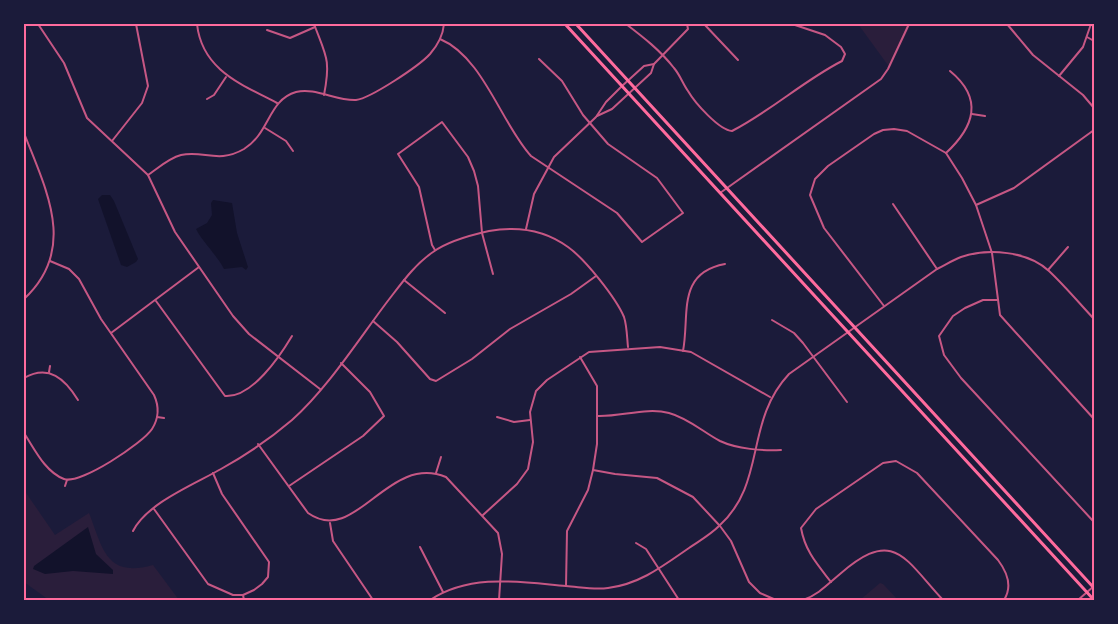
<svg xmlns="http://www.w3.org/2000/svg" width="1118" height="624" font-family="'Noto Serif',serif">
  <style>
    .green { fill: #2a1e3b }
    .water { fill: #12122b }
    .lines { fill: none; stroke-linecap: round; stroke-linejoin: round }
    .stream { stroke: #12122b; stroke-width: 1 }
    .minor { stroke: #c65784; stroke-width: 2 }
    .secondary { stroke: #ff6b9d; stroke-width: 3 }
    .neatline { fill: none; stroke: #ff6b9d; stroke-width: 2 }
  </style>
  <rect width="100%" height="100%" fill="#1b1b3a"/>
  <!-- green -->
  <g class="green">
    <path d="M858,24H911L890,68Z"/>
    <path d="M24,490L55,535L89,513C103,549 106,578 153,565L179,600H49L24,582Z"/>
    <path d="M880,583L883,584L898,600H860Z"/>
  </g>
  <!-- water -->
  <g class="water">
    <path d="M102,195H110L114,201L138,259L136,262L127,267L121,265L98,199Z"/>
    <path d="M213,200L232,203L237,233L248,267L246,270L242,267L224,269C216,254 202,241 196,229L207,223L212,215L211,203Z"/>
    <path d="M88,527L96,554L113,570V574L73,571L45,574L33,569L34,566Z"/>
  </g>
  <g class="lines">
    <!-- stream -->
    <path class="stream" d="M24,598L32,600"/>
    <!-- minor -->
    <g class="minor">
      <path d="M38,24L64,63L87,118L148,175L175,232L233,316L249,334L320,389"/>
      <path d="M197,24C202,70 241,84 277,103"/>
      <path d="M314,24C326,56 331,59 324,95"/>
      <path d="M626,24C643,37 660,50 674,68C680,75 683,84 688,91C695,103 719,130 732,131C771,111 803,81 842,61L845,54L841,47L825,35L792,24"/>
      <path d="M704,24L738,60"/>
      <path d="M1007,24L1033,55L1083,95L1094,108"/>
      <path d="M267,30L290,38L315,27"/>
      <path d="M1087,37L1094,41"/>
      <path d="M440,39C483,57 501,123 531,156L617,213L642,242L683,213L657,178L608,144L583,115L562,81L539,59"/>
      <path d="M1059,76L1083,47L1091,24"/>
      <path d="M207,99L214,95L226,77"/>
      <path d="M972,114L985,116"/>
      <path d="M597,116L612,109L651,73L654,64L688,29L687,24"/>
      <path d="M265,128L286,141L293,151"/>
      <path d="M24,133C46,190 78,249 24,299"/>
      <path d="M112,141L142,103L148,86L136,24"/>
      <path d="M946,153C974,127 984,99 950,71"/>
      <path d="M148,175C158,168 169,158 181,155C204,150 218,164 244,149C270,133 268,100 296,92C315,87 336,101 356,100C371,98 419,66 430,54C437,46 443,35 444,24"/>
      <path d="M720,193L881,79L888,69L909,24"/>
      <path d="M893,204L937,269"/>
      <path d="M976,205L1014,188L1094,130"/>
      <path d="M526,229L534,194L554,157L596,117L606,102L622,86L644,66L654,64"/>
      <path d="M435,250L432,245L419,187L398,154L442,122L468,157L474,171L478,186L482,233L493,274"/>
      <path d="M1048,270L1068,247"/>
      <path d="M404,280L445,313"/>
      <path d="M997,300H983L965,308L953,316L939,336L944,355L961,378L1094,522"/>
      <path d="M156,301L225,396C252,398 280,356 292,336"/>
      <path d="M884,306L824,228L810,195L815,179L828,166L874,134L883,130L894,129L907,131L946,153L962,178L976,205L992,253L1000,315L1094,419"/>
      <path d="M772,320L794,333L803,343L847,402"/>
      <path d="M373,321L397,342L430,379L436,381L472,359L510,329L571,294L596,276"/>
      <path d="M111,333L199,267"/>
      <path d="M683,351C690,315 676,273 725,264"/>
      <path d="M49,372L50,366"/>
      <path d="M24,378C49,364 65,379 78,400"/>
      <path d="M597,416C621,417 646,407 669,413C688,418 703,432 720,441C737,449 763,451 781,450"/>
      <path d="M157,417L164,418"/>
      <path d="M497,417L514,422L530,420"/>
      <path d="M24,433C34,448 45,472 64,479C80,485 143,443 152,429C159,418 159,406 154,395L101,319L79,279L69,269L50,261"/>
      <path d="M258,444L308,513C356,547 387,453 446,477L498,533L502,554L499,600"/>
      <path d="M593,470L615,474L657,478L693,497L720,526L731,541L749,582L760,593L776,600"/>
      <path d="M436,473L441,457"/>
      <path d="M65,486L67,480"/>
      <path d="M289,486L363,436L384,416L370,392L341,363"/>
      <path d="M154,509L208,584L233,595H243L254,590L262,584L268,577L269,562L222,494L213,473"/>
      <path d="M483,515L517,484L528,469L533,442L530,412L536,391L547,380L589,352L660,347L691,352L770,397"/>
      <path d="M330,523L333,541L373,600"/>
      <path d="M133,531C147,503 195,484 221,469C246,455 271,438 292,420C327,389 359,339 387,302C401,284 414,265 433,252C448,241 471,235 489,231C517,226 545,230 568,247C585,259 616,298 624,317C627,326 627,338 628,347"/>
      <path d="M636,543L646,549L679,600"/>
      <path d="M420,547L443,592"/>
      <path d="M831,582C817,564 805,551 801,528L816,509L883,463L896,461L917,473L998,560C1007,572 1013,586 1004,600"/>
      <path d="M566,586L567,531L588,490L593,470L597,444V386L580,357"/>
      <path d="M243,595L244,600"/>
      <path d="M430,600C471,573 520,582 566,586C580,587 594,590 608,588C640,584 663,566 689,548C699,541 710,535 719,526C767,483 744,422 789,374L937,269C945,265 953,260 961,257C988,248 1028,251 1049,271C1065,286 1079,303 1094,319"/>
      <path d="M803,600C818,595 828,584 840,574C894,527 904,558 943,600"/>
      <path d="M1078,600L1094,586"/>
    </g>
    <!-- secondary -->
    <g class="secondary">
      <path d="M565,24L1094,600"/>
      <path d="M576,24L1094,588"/>
    </g>
  </g>
  <!-- border -->
  <rect width="1118" height="624" fill="none" stroke="#1b1b3a" stroke-width="50"/>
  <rect x="25" y="25" width="1068" height="574" class="neatline"/>
</svg>
